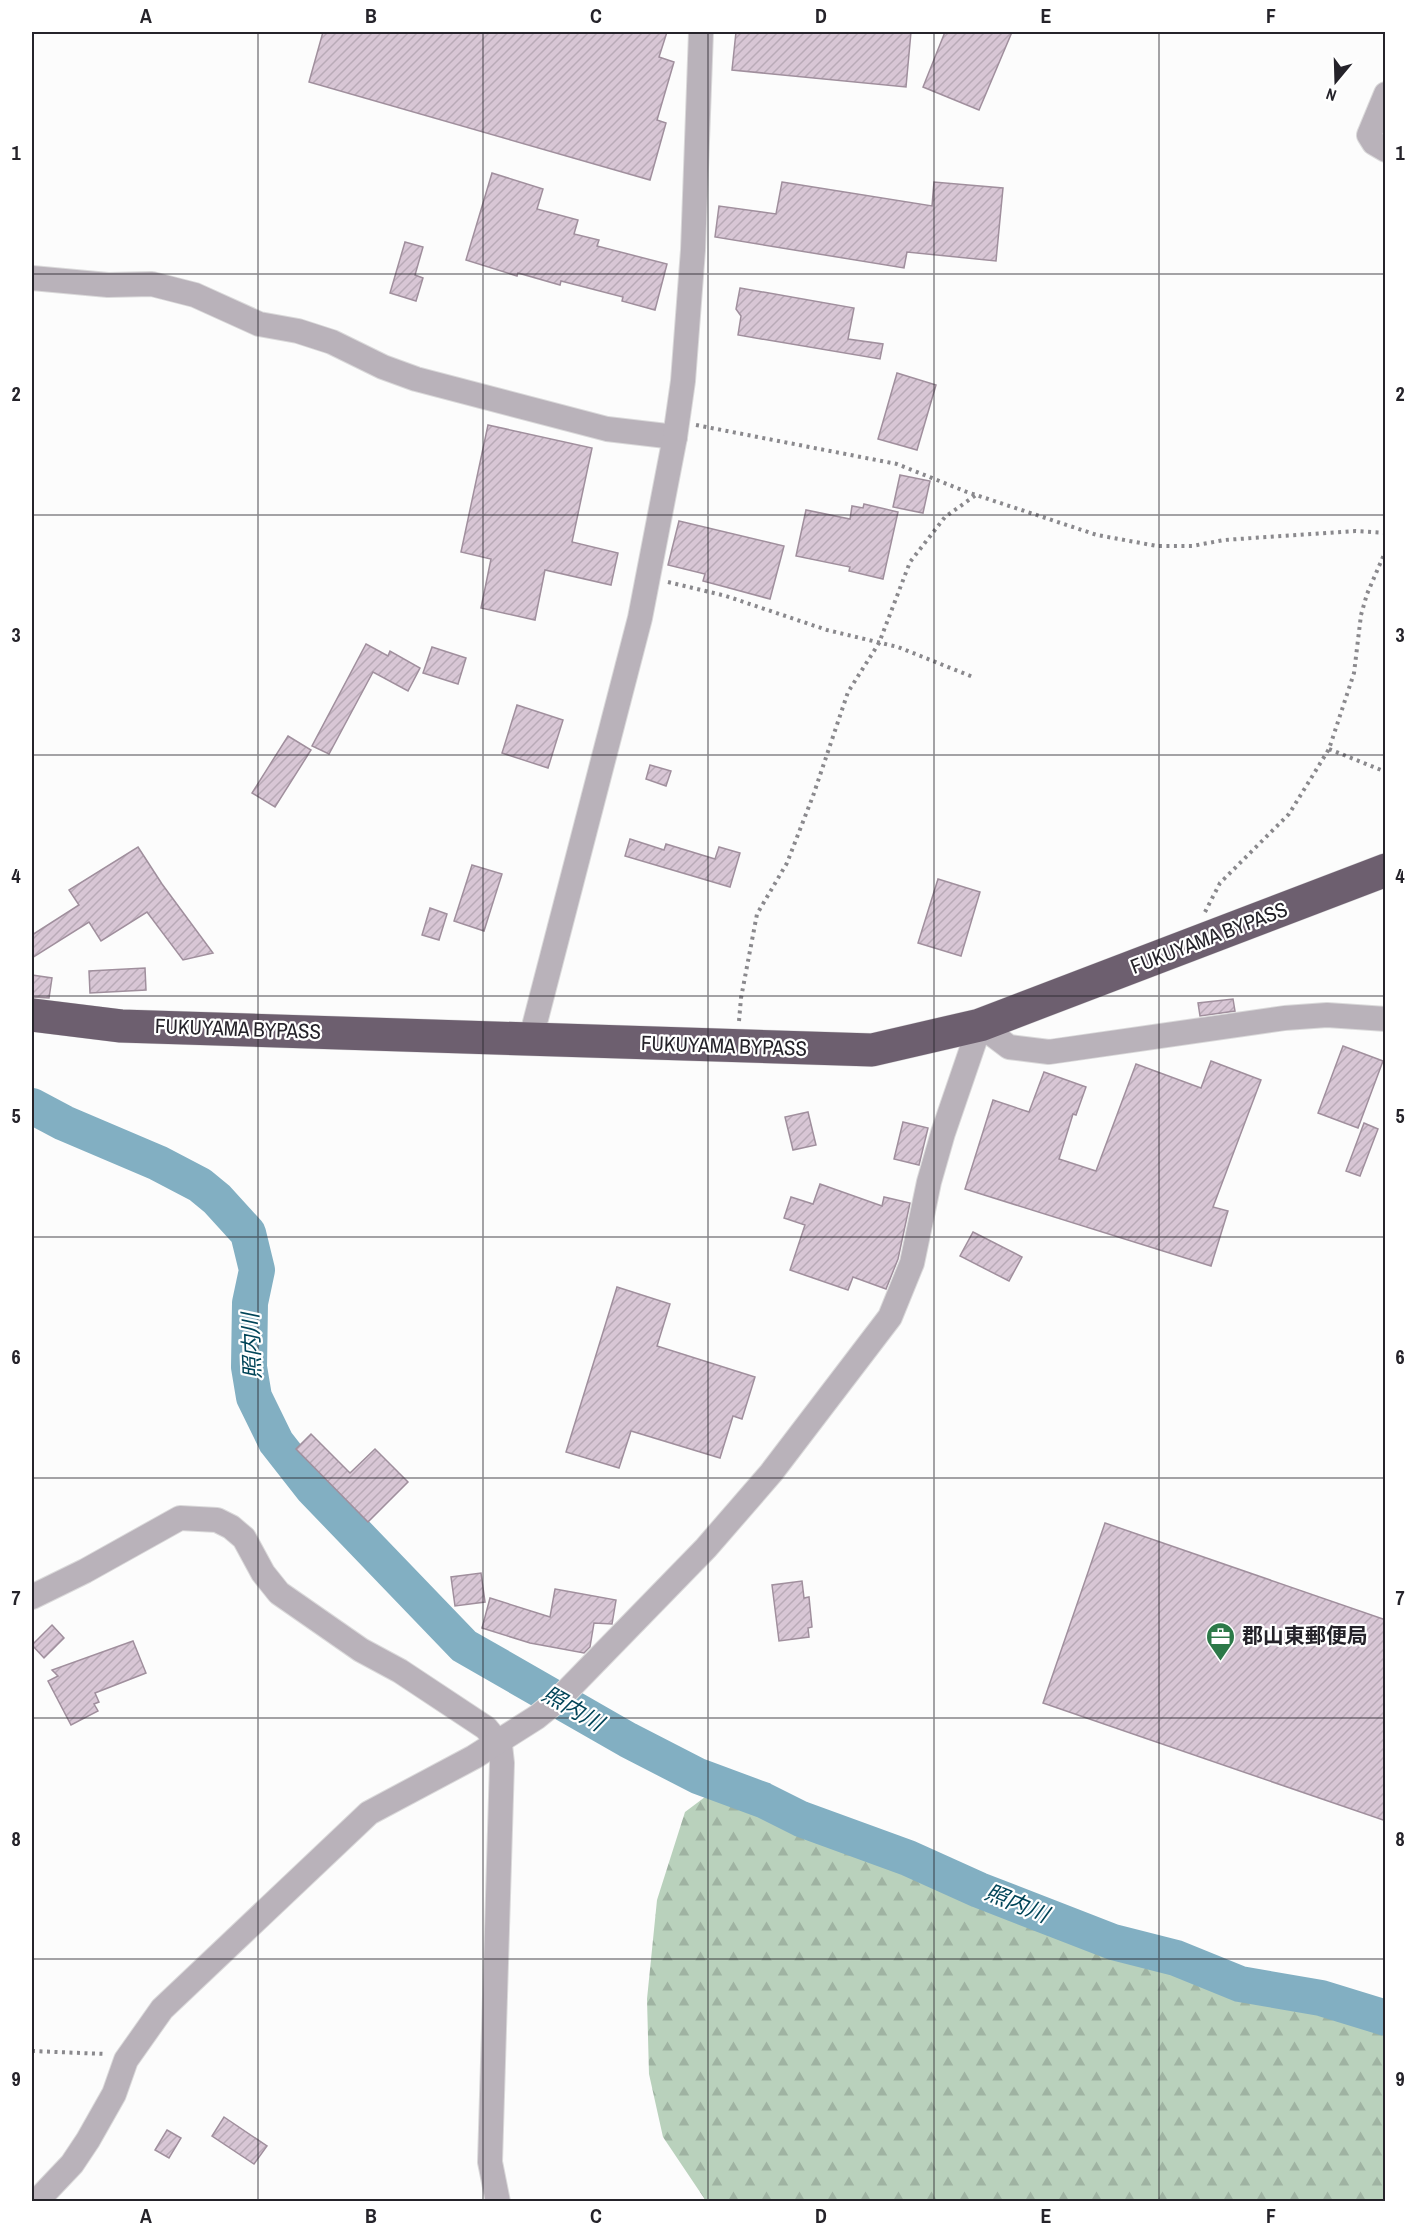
<svg xmlns="http://www.w3.org/2000/svg" width="1417" height="2233" font-family="'Archivo Narrow','Noto Sans JP',sans-serif">
  <style>
    .forest { fill: url(#forest-firs) }
    .lines { fill: none; stroke-linecap: round; stroke-linejoin: round }
    .river { stroke: #82afc2; stroke-width: 36 }
    .building { fill: url(#building-hatch); stroke: #a08f9d; stroke-width: 1.5 }
    .minor-casing { stroke: #dad9da; stroke-width: 26 }
    .highway-casing { stroke: #dad9da; stroke-width: 34 }
    .path { stroke: #8a898d; stroke-width: 4; stroke-dasharray: 3 4.5; stroke-linecap: butt }
    .minor { stroke: #b9b2ba; stroke-width: 24 }
    .highway { stroke: #6d5f6f; stroke-width: 33 }
    .grid { fill: none; stroke: #25232a; stroke-width: 1.5; stroke-opacity: 0.55 }
    .labels { text-anchor: middle; stroke-width: 4.5; stroke-linejoin: round; paint-order: stroke }
    .street-label { font-size: 21px; fill: #25232a; stroke: #fff }
    .poi-label { font-size: 21px; font-weight: bold; fill: #25232a; stroke: #fff; text-anchor: start }
    .water-label { font-size: 22px; font-style: italic; fill: #004458; stroke: #fff }
    .neatline { fill: none; stroke: #25232a; stroke-width: 2 }
    .grid-label { font-size: 20px; text-anchor: middle; font-weight: bold; fill: #25232a }
  </style>
  <defs>
    <pattern id="forest-firs" width="22" height="20" patternUnits="userSpaceOnUse" patternTransform="scale(1.5)"><rect width="22" height="20" fill="#b9d1bc"/><path d="M5 1l3.5 6h-7zM16 11l3.5 6h-7z" fill="#9fb3a2"/></pattern>
    <pattern id="building-hatch" width="6" height="6" patternUnits="userSpaceOnUse" patternTransform="scale(1.5)"><rect width="6" height="6" fill="#d8c6d5"/><path d="M-1 1l2-2M0 6l6-6M5 7l2-2" fill="none" stroke="#b9aab7"/></pattern>
  </defs>
  <rect width="100%" height="100%" fill="#fcfcfc"/>
  <!-- forest -->
  <path class="forest" d="M717,1788L853,1852L1100,1952L1209,1981L1371,2012L1385,2020V2201H706L663,2137L649,2074L647,1999L657,1900L685,1812Z"/>
  <g class="lines">
    <!-- river -->
    <path class="river" d="M32,1106L64,1123L158,1163L200,1185L217,1199L248,1233L257,1270L250,1303L249,1367L254,1397L276,1442L312,1488L464,1646L628,1740L698,1776L763,1800L801,1819L908,1858L979,1890L1113,1942L1176,1958L1240,1984L1321,1998L1386,2018"/>
  </g>
  <!-- building -->
  <g class="building">
    <path d="M323,32H667L659,57L674,62L657,120L666,123L650,180L309,82Z"/>
    <path d="M736,32H911L906,87L732,70Z"/>
    <path d="M945,32H1012L979,110L923,87Z"/>
    <path d="M492,173L543,189L537,209L578,220L574,234L599,240L597,246L667,264L655,310L622,301L623,297L561,281L560,285L518,273L517,276L466,260Z"/>
    <path d="M782,182L932,206L934,182L1003,188L996,261L907,252L904,268L715,237L719,206L776,214Z"/>
    <path d="M405,242L423,247L415,275L423,278L416,301L390,293Z"/>
    <path d="M740,288L854,308L848,339L883,344L880,359L738,335L741,316L736,309Z"/>
    <path d="M897,373L936,385L917,450L878,439Z"/>
    <path d="M488,425L592,448L572,542L618,553L611,585L545,570L535,620L481,608L491,559L461,552Z"/>
    <path d="M900,475L930,481L923,513L893,507Z"/>
    <path d="M864,504L898,512L883,579L849,571L850,567L796,556L806,510L850,519L852,506L863,508Z"/>
    <path d="M679,521L784,546L770,599L703,581L705,574L668,565Z"/>
    <path d="M366,644L388,656L390,651L420,668L408,691L373,672L329,754L312,746Z"/>
    <path d="M432,647L466,658L458,684L423,673Z"/>
    <path d="M517,705L563,720L548,768L502,753Z"/>
    <path d="M288,736L311,750L275,807L252,793Z"/>
    <path d="M650,765L671,771L666,786L646,779Z"/>
    <path d="M630,839L664,850L666,844L715,859L719,847L740,853L730,887L625,856Z"/>
    <path d="M138,847L162,884L213,953L183,960L147,912L101,941L89,922L32,958V935L79,905L69,890Z"/>
    <path d="M472,865L502,874L484,931L454,921Z"/>
    <path d="M938,879L980,892L961,956L918,943Z"/>
    <path d="M430,908L447,914L439,940L422,935Z"/>
    <path d="M145,968L146,990L90,993L89,971Z"/>
    <path d="M32,975L52,978L49,998L32,997Z"/>
    <path d="M1233,999L1235,1011L1200,1016L1198,1003Z"/>
    <path d="M1343,1046L1383,1061L1358,1128L1318,1113Z"/>
    <path d="M1211,1061L1261,1080L1213,1207L1228,1211L1211,1266L965,1189L993,1100L1029,1112L1044,1072L1086,1087L1076,1115L1073,1114L1059,1159L1096,1171L1136,1064L1201,1088Z"/>
    <path d="M808,1112L816,1145L793,1150L785,1117Z"/>
    <path d="M903,1122L928,1128L919,1165L894,1159Z"/>
    <path d="M1364,1123L1378,1129L1360,1176L1346,1171Z"/>
    <path d="M820,1184L882,1206L884,1197L910,1203L898,1259L886,1289L853,1277L848,1290L790,1270L805,1225L784,1218L791,1197L813,1204Z"/>
    <path d="M973,1232L1022,1257L1009,1281L960,1256Z"/>
    <path d="M617,1287L670,1304L657,1346L755,1377L742,1419L733,1416L720,1458L631,1431L619,1468L566,1452Z"/>
    <path d="M311,1434L350,1473L375,1449L408,1482L368,1522L296,1449Z"/>
    <path d="M1105,1523L1386,1620V1821L1043,1703Z"/>
    <path d="M481,1573L485,1602L455,1606L451,1577Z"/>
    <path d="M802,1581L804,1598L809,1597L812,1627L808,1628L809,1637L779,1641L772,1585Z"/>
    <path d="M555,1589L616,1600L612,1624L594,1623L590,1647L584,1653L530,1643L482,1628L490,1598L550,1617Z"/>
    <path d="M52,1625L64,1638L44,1658L32,1645Z"/>
    <path d="M133,1641L146,1673L95,1693L99,1702L94,1704L98,1711L71,1725L48,1681L58,1676L52,1670Z"/>
    <path d="M224,2117L267,2146L254,2164L212,2136Z"/>
    <path d="M167,2130L181,2138L169,2158L155,2150Z"/>
  </g>
  <g class="lines">
    <defs>
      <g id="minor">
        <path d="M1386,94L1369,135L1374,143L1386,150"/>
        <path d="M32,278L108,285L152,284L195,295L259,324L298,331L332,342L383,367L416,379L607,429L675,437"/>
        <path d="M531,1038L640,618L675,437L683,381L693,250L701,32"/>
        <path d="M32,1597L85,1571L180,1518L217,1520L231,1527L244,1538L263,1573L279,1593L361,1650L400,1671L486,1728L500,1745L502,1763L490,2162L498,2202"/>
        <path d="M36,2202L72,2164L88,2140L114,2094L126,2060L162,2009L369,1813L474,1757L537,1717L558,1700L706,1548L771,1473L890,1317L912,1263L929,1182L943,1133L980,1025L1009,1047L1049,1052L1285,1018L1327,1015L1386,1019"/>
      </g>
      <path id="highway" d="M32,1015L121,1026L872,1050L980,1025L1386,870"/>
    </defs>
    <!-- minor casing -->
    <use href="#minor" class="minor-casing"/>
    <!-- highway casing -->
    <use href="#highway" class="highway-casing"/>
    <!-- path -->
    <g class="path">
      <path d="M696,425L897,464L967,492L1097,535L1157,546H1192L1224,540L1355,531L1386,533"/>
      <path d="M668,582L726,596L827,630L898,647L973,677"/>
      <path d="M1329,749L1386,772"/>
      <path d="M1205,912L1220,883L1289,814L1329,749L1354,673L1361,615L1367,594L1386,550"/>
      <path d="M739,1021L741,998L757,914L787,863L813,796L848,692L879,643L910,562L945,517L976,495"/>
      <path d="M32,2051L106,2054"/>
    </g>
    <!-- minor -->
    <use href="#minor" class="minor"/>
    <!-- highway -->
    <use href="#highway" class="highway"/>
  </g>
  <!-- grid -->
  <path class="grid" d="M258,32V2202M483,32V2202M708,32V2202M934,32V2202M1159,32V2202M32,274H1386M32,515H1386M32,755H1386M32,996H1386M32,1237H1386M32,1478H1386M32,1718H1386M32,1959H1386"/>
  <!-- icons -->
  <defs>
    <symbol id="office-pin" viewBox="-11 -11 22 30"><path d="M0 17L-7.5 6A9.5 9.5 0 1 1 7.5 6Z" fill="#2c7948" stroke="#fff"/><path d="M-6-3h4V-5.5h4V-3h4V5H-6ZM-1-4.5V-3h2v-1.5ZM-6 0V1H6V0Z" fill="#fff"/></symbol>
  </defs>
  <g fill-rule="evenodd">
    <use href="#office-pin" x="1204" y="1620" width="33" height="45"/>
  </g>
  <g class="labels">
    <!-- street labels -->
    <g class="street-label">
      <text transform="translate(1209 938) rotate(-21)" y="7">FUKUYAMA BYPASS</text>
      <text transform="translate(238 1029) rotate(2)" y="7">FUKUYAMA BYPASS</text>
      <text transform="translate(724 1046) rotate(2)" y="7">FUKUYAMA BYPASS</text>
    </g>
    <!-- poi labels -->
    <g class="poi-label">
      <text x="1242" y="1643">郡山東郵便局</text>
    </g>
    <!-- water labels -->
    <g class="water-label">
      <text transform="translate(251 1346) rotate(-92)" y="8">照内川</text>
      <text transform="translate(573 1708) rotate(30)" y="8">照内川</text>
      <text transform="translate(1017 1903) rotate(22)" y="8">照内川</text>
    </g>
  </g>
  <!-- border -->
  <rect width="1417" height="2233" fill="none" stroke="#ffffff" stroke-width="66"/>
  <!-- north arrow -->
  <g transform="translate(1336 81) rotate(199)" stroke="#ffffff" stroke-width="4.5" paint-order="stroke">
  <path d="M0-4.5L10 22L0 15L-10 22Z" fill="#25232a"/>
  <text y="-9" font-size="16" font-weight="bold" text-anchor="middle" fill="#25232a">N</text>
  </g>
  <rect x="33" y="33" width="1351" height="2167" class="neatline"/>
  <g class="grid-label">
    <text x="146" y="23">A</text>
    <text x="371" y="23">B</text>
    <text x="596" y="23">C</text>
    <text x="821" y="23">D</text>
    <text x="1046" y="23">E</text>
    <text x="1271" y="23">F</text>
    <text x="16" y="160">1</text>
    <text x="1400" y="160">1</text>
    <text x="16" y="401">2</text>
    <text x="1400" y="401">2</text>
    <text x="16" y="642">3</text>
    <text x="1400" y="642">3</text>
    <text x="16" y="883">4</text>
    <text x="1400" y="883">4</text>
    <text x="16" y="1123">5</text>
    <text x="1400" y="1123">5</text>
    <text x="16" y="1364">6</text>
    <text x="1400" y="1364">6</text>
    <text x="16" y="1605">7</text>
    <text x="1400" y="1605">7</text>
    <text x="16" y="1846">8</text>
    <text x="1400" y="1846">8</text>
    <text x="16" y="2086">9</text>
    <text x="1400" y="2086">9</text>
    <text x="146" y="2223">A</text>
    <text x="371" y="2223">B</text>
    <text x="596" y="2223">C</text>
    <text x="821" y="2223">D</text>
    <text x="1046" y="2223">E</text>
    <text x="1271" y="2223">F</text>
  </g>
</svg>
